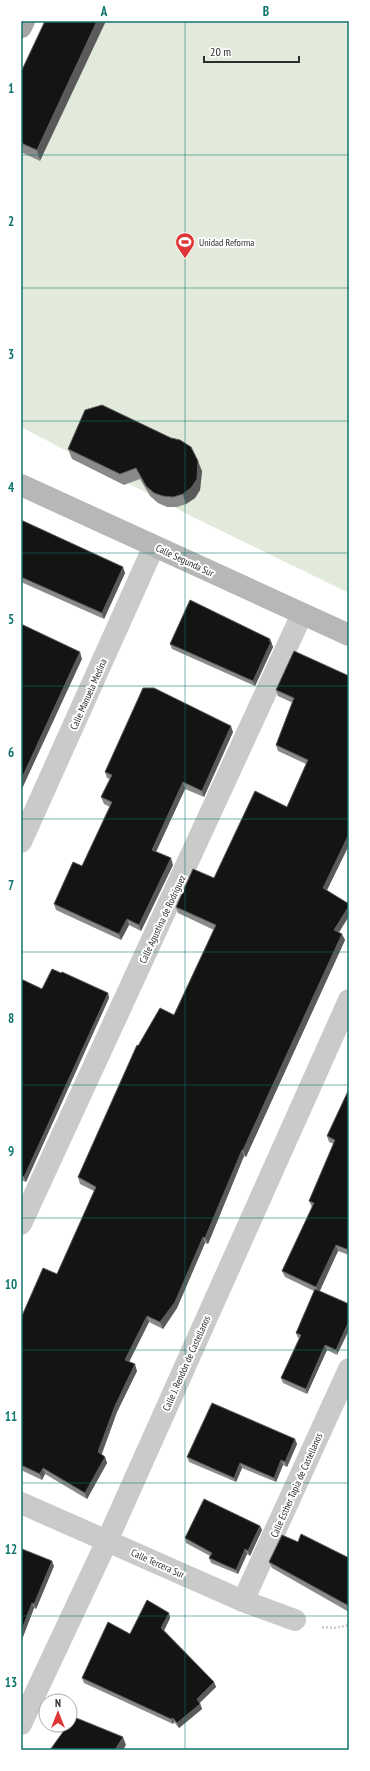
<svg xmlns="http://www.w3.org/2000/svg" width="370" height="1771" font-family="'PT Sans Narrow',sans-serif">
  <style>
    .green { fill: #e2eadb }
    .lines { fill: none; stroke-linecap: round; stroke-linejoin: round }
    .path { stroke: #cacaca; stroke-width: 2.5; stroke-dasharray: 2 2; stroke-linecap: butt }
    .street { stroke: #cacaca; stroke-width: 22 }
    .secondary { stroke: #b7b7b7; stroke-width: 22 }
    .primary { stroke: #a5a5a5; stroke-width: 22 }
    .wall { fill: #8a8a8a }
    .shaded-wall { fill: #5a5a5a }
    .building { fill: #141414; stroke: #5a5a5a }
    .grid { fill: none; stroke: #0f766e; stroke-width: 1; stroke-opacity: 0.55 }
    .labels { text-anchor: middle; stroke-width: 4; stroke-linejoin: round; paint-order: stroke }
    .poi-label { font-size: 10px; fill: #2d2d2d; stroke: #fff; text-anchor: start }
    .street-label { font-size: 10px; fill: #2d2d2d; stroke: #fff }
    .neatline { fill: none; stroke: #0f766e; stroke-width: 1.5 }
    .grid-label { font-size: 13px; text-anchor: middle; font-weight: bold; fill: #0f766e }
  </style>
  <rect width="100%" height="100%" fill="#fff"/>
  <!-- green -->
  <path class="green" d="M54,21H349V593L193,517L21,427V91Z"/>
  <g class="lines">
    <!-- path -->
    <path class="path" d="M322,1627L335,1628L349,1625"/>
    <!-- street -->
    <g class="street">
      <path d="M21,842L154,546"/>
      <path d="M21,1224L302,614"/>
      <path d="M21,1503L243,1601L295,1620"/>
      <path d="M243,1601L349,1369"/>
      <path d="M21,1724L107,1541L349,1000"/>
    </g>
    <!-- secondary -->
    <path class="secondary" d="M21,485L349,635"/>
    <!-- primary -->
    <path class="primary" d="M21,27L24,21"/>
  </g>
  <!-- wall -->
  <g class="wall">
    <path d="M21,72L40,161L21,152Z"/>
    <path d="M68,449L202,471L200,490L195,498L186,504L177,507H167L158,503L150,496L140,479L124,485L72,459Z"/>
    <path d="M21,520L125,573L104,619L21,582Z"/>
    <path d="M270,639L273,647L255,686L172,649L170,644Z"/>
    <path d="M349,676V845L327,890L349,916L339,933L345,940L246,1157L244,1156L208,1244L205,1243L177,1308L163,1329L149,1322L129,1362L137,1371L117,1412L102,1454L105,1457L107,1463L87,1499L45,1474L42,1480L21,1470V1318L57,1274L94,1191L80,1184L78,1177L138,1046L174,1015L214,930L178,913L176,907L214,878L287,807L306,764L278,751L276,745L293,703L278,696L276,690Z"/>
    <path d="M233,732L204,797L185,789L156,852L173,865L141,931L129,925L121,940L56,910L54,904L82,866L110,807L104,804L101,797L110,779L107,778L105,772Z"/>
    <path d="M61,973L108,993L109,998L26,1182L21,1180V979L42,989Z"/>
    <path d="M349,1089V1255L338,1251L319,1291L337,1355L327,1350L307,1394L283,1383L281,1378L299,1338H298L296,1333L314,1291L285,1277L282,1271L312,1207L309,1201L334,1144L329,1142L327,1136Z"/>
    <path d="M297,1444L287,1467L283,1465L276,1482L242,1468L236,1482L189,1462L187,1457Z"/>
    <path d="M260,1526L262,1530L250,1556L247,1554L238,1574L211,1563L209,1558L210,1556L186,1543L185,1538Z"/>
    <path d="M298,1542L349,1558V1612L272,1568L269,1562Z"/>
    <path d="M21,1553L54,1566L36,1609L34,1608L21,1642Z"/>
    <path d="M169,1613L170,1618L164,1630L214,1682L216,1687L200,1703L202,1709L179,1728L174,1722L173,1724L84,1683L82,1678L130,1634Z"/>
  </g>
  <!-- shaded-wall -->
  <g class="shaded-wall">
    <path d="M97,21H106L40,161L37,150Z"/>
    <path d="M198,461L202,471L200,490L195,498L186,504L183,494Z"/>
    <path d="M123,567L125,573L104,619L102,613Z"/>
    <path d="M270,639L273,647L255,686L253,681Z"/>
    <path d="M80,652L82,659L21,791V780Z"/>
    <path d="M231,726L233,732L204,797L202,791Z"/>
    <path d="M183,782L185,789L154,856L152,850Z"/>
    <path d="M349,834V845L325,894L323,888Z"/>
    <path d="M171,858L173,865L141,931L139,925Z"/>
    <path d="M349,906V916L336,936L334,930Z"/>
    <path d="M127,919L129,925L121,940L119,934Z"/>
    <path d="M342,934L345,940L246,1157L243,1150Z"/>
    <path d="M108,993L109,998L26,1182L24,1177Z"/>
    <path d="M242,1150L244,1156L208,1244L205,1238Z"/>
    <path d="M203,1237L205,1243L177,1308L163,1329L160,1322Z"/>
    <path d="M336,1245L338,1251L319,1293L316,1287Z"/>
    <path d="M147,1316L149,1322L127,1366L125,1360Z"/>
    <path d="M349,1321V1330L337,1355L336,1350Z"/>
    <path d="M325,1345L327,1350L307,1394L306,1389Z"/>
    <path d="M135,1364L137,1371L117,1412L100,1458L98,1452L115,1406Z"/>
    <path d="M295,1439L297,1444L287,1467L285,1462Z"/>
    <path d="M105,1457L107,1463L87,1499L85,1493Z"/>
    <path d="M281,1460L283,1465L276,1482L274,1478Z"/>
    <path d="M240,1463L242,1468L236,1482L234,1478Z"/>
    <path d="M43,1468L45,1474L42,1480L40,1474Z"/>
    <path d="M260,1526L262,1530L250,1556L248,1551Z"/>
    <path d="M245,1549L247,1554L238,1574L236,1570Z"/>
    <path d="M52,1561L54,1566L36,1609L34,1604Z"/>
    <path d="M32,1603L34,1608L21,1642V1632Z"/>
    <path d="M169,1613L170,1618L163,1633L161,1628Z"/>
    <path d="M214,1682L216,1687L199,1703L197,1699Z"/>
    <path d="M200,1704L202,1709L179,1728L177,1723Z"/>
    <path d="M173,1718L174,1722L173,1724L171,1719Z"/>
    <path d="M123,1737L126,1745L123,1750H115Z"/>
  </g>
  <!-- building -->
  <g class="building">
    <path d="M45,21H97L37,150L21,143V72Z"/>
    <path d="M102,405L171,438L180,440L191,447L198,461L197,479L191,488L183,494L173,497L163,496L154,493L146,486L136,468L120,474L68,449L85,410Z"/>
    <path d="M21,520L123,567L102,613L21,577Z"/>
    <path d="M190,600L270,639L269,641L271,642L253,681L170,644Z"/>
    <path d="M21,624L80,652L21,780Z"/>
    <path d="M294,651L349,676V834L323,888L349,904V906L334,930L342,934L243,1150H242L205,1238L203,1237L175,1302L160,1322L147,1316L125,1360L135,1364L115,1406L98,1452L105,1457L85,1493L43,1468L40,1474L21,1465V1318L43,1268L57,1274L96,1187L78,1177L137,1045L138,1046L160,1008L174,1015L216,925L176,907L193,869L214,878L255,791L287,807L308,760L276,745L294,698L276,690Z"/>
    <path d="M143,688H154L231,726L202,791L183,782L152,850L171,858L139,925L127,919L119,934L54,904L73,862L82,866L112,802L101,797L112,775L105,772Z"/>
    <path d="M52,969L61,973L62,972L108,993L24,1177L21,1175V979L42,989Z"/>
    <path d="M349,1089V1250L336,1245L316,1287L282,1271L314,1203L309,1201L335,1140L327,1136Z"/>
    <path d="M315,1289L349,1304V1321L336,1350L325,1345L306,1389L281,1378L301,1335L296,1333Z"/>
    <path d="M212,1403L295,1439L285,1462L281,1460L274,1478L240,1463L234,1478L187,1457Z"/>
    <path d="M204,1499L260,1526L248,1551L245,1549L236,1570L209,1558L212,1553L185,1538Z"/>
    <path d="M301,1534L349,1558V1606L269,1562L282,1535L298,1542Z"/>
    <path d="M22,1549L52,1561L34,1604L32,1603L21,1632V1553Z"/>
    <path d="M147,1600L169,1613L161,1628L214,1682L197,1699L200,1704L177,1723L173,1718L171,1719L82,1678L108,1622L130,1634Z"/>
    <path d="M74,1717L123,1737L115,1750H50L68,1725H70V1723Z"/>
  </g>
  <!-- grid -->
  <path class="grid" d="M185,21V1750M21,155H349M21,288H349M21,421H349M21,553H349M21,686H349M21,819H349M21,952H349M21,1085H349M21,1218H349M21,1350H349M21,1483H349M21,1616H349"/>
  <!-- icons -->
  <defs>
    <symbol id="stadium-pin" viewBox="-11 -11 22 30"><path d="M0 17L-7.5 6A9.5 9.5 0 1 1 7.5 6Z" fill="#de3637" stroke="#fff"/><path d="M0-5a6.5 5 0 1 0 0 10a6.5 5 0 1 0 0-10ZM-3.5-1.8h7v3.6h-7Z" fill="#fff"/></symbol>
  </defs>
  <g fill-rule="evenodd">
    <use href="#stadium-pin" x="174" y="231" width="22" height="30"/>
  </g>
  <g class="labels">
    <!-- poi labels -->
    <g class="poi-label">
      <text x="199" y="246">Unidad Reforma</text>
    </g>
    <!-- street labels -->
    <g class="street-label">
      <text transform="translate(185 560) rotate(25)" y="4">Calle Segunda Sur</text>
      <text transform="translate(88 694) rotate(-66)" y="4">Calle Manuela Medina</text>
      <text transform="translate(162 919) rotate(-65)" y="4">Calle Agustina de Rodríguez</text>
      <text transform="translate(186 1363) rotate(-66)" y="4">Calle J. Rendón de Castellanos</text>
      <text transform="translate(296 1485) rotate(-66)" y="4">Calle Esther Tapia de Castellanos</text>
      <text transform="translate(158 1563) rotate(24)" y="4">Calle Tercera Sur</text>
    </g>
  </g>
  <!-- border -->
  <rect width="370" height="1771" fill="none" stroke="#ffffff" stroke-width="44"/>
  <!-- north arrow -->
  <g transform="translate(58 1713)"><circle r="19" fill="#ffffff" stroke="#ababab"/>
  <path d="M0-3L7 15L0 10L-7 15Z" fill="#de3637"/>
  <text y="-6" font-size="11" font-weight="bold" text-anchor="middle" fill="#2d2d2d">N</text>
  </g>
  <!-- scale -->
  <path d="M204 56v6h95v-6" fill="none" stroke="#2d2d2d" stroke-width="2"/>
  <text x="210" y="56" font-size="12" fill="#2d2d2d" stroke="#ffffff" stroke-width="3" paint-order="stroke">20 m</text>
  <rect x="22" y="22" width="326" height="1727" class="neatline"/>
  <g class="grid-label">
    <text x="104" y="16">A</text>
    <text x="266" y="16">B</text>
    <text x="11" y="93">1</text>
    <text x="11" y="226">2</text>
    <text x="11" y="359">3</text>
    <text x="11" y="492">4</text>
    <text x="11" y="624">5</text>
    <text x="11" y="757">6</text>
    <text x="11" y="890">7</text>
    <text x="11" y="1023">8</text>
    <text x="11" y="1156">9</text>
    <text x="11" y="1289">10</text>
    <text x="11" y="1421">11</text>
    <text x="11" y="1554">12</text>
    <text x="11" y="1687">13</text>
  </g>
</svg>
